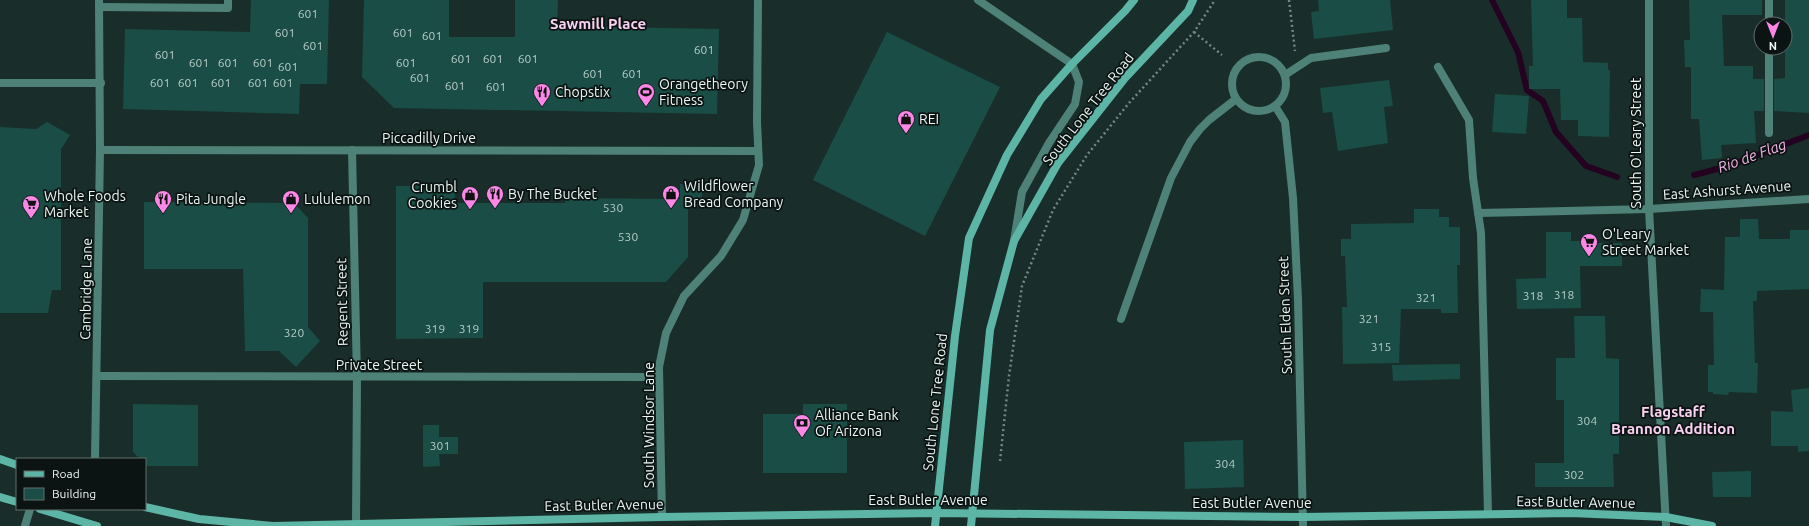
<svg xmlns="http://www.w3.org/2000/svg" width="1809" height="526" font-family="Ubuntu,sans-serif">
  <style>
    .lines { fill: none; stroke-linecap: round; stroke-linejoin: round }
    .stream { stroke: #240320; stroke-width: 6 }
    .building { fill: #194d45 }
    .path { stroke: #768784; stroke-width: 2.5; stroke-dasharray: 2 3; stroke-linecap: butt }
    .service { stroke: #4e8278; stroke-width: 8 }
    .minor { stroke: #4e8278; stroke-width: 8 }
    .tertiary { stroke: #4e8278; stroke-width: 8 }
    .secondary { stroke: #5cb5a5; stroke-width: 8 }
    .labels { text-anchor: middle; stroke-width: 3.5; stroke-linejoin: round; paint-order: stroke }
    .number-label { font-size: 12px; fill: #b6ccc8 }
    .poi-label { font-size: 14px; fill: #eaf7f4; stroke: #0b1412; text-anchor: start }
    .street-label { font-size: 14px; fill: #eaf7f4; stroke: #0b1412 }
    .neighbourhood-label { font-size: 15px; font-weight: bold; fill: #fad2f1; stroke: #0b1412 }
    .water-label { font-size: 15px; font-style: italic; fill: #f5b3e7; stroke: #0b1412 }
  </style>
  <rect width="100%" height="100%" fill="#192e2a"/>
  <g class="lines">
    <!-- stream -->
    <g class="stream">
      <path d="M1492,0L1518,52L1527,90L1543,101L1556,132L1586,166L1617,177"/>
      <path d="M1694,175L1729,166L1809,135"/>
    </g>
  </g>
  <!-- building -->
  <g class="building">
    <path d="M251,0H329L327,84H300L299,114L123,109L125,29L250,32Z"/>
    <path d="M364,0H449V37H515V0H558L557,26L719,29L717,114L394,108L362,77Z"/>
    <path d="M1318,0H1390L1393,30L1314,39L1311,12L1319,11Z"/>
    <path d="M1531,0H1567V18H1582L1583,62L1608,63V70H1610L1609,137L1578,136V120H1561L1560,89H1529V66H1533Z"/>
    <path d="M1689,0H1762V15H1722L1724,66H1753V79H1764V111H1754L1756,143L1721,145L1722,158L1702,160L1699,119H1691V67H1685L1684,40H1690Z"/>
    <path d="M1785,0H1809V113L1774,111V79L1785,78Z"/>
    <path d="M887,32L1000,87L925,236L813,180Z"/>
    <path d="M1389,80L1393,106L1384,107L1388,143L1338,151L1332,112L1323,113L1320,88Z"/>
    <path d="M1495,94L1529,96L1526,134L1492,132Z"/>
    <path d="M47,122L70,135L61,149V290H52L48,313H0V127L36,129Z"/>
    <path d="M680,184L702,185V207H688V257L666,282H483V338L396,339V186H455V203H565V198L680,199Z"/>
    <path d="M144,202L294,203L308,218V327L320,341L296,367L279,351H245L243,269H144Z"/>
    <path d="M1414,209H1439V217H1449V227H1460V265H1457L1458,313H1441V309H1401L1399,363L1343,364L1342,307H1347L1345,256H1341V239H1351V224L1414,223Z"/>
    <path d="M1740,219H1758L1759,239H1790V230H1809V289L1757,291V301H1753L1755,363H1758L1757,393L1729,392L1728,395L1713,394V392H1708V365H1714L1713,312H1700L1701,289L1724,290L1725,237H1740Z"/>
    <path d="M1546,232H1571V241H1580V243H1622V266H1580L1581,308L1517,309L1516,279L1546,278Z"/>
    <path d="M1574,316H1605L1606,358L1619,359V454H1613L1614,487H1535V463H1564V400H1556V358H1575Z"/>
    <path d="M1460,364V379L1393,381L1392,365Z"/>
    <path d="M1809,388V451L1798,452V446H1771V411L1793,412L1791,390Z"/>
    <path d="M133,404L198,405V466H147L145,464V459H140L133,452Z"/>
    <path d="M803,404H847V473H763V414H803Z"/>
    <path d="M423,425H439V437H458V454H439L440,466L423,467Z"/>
    <path d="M1243,440L1244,487L1185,489L1184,442Z"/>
    <path d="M1751,471V497H1713L1712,472Z"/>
  </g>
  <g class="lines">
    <!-- path -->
    <g class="path">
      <path d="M1289,0L1295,51"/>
      <path d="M1194,32L1222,55"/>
      <path d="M1000,461L1009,376L1022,286L1053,210L1087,155L1129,103L1194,32L1215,0"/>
    </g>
    <!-- service -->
    <g class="service">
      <path d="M1769,0V24"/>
      <path d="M1769,48V133"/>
      <path d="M1438,67L1469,120L1473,178L1481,233L1488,514"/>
      <path d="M1285,75L1311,58L1386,48"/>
      <path d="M0,83H101"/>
      <path d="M1121,319L1171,178L1190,142L1200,129L1209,120L1236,99"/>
      <path d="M25,526L30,509"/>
    </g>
    <!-- minor -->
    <g class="minor">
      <path d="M978,0L1072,64"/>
      <path d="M1649,0V209L1666,526"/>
      <path d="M99,7L228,8V0"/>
      <circle cx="1259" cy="84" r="27"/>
      <path d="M1275,106L1285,122L1293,198L1298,299L1303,526"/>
      <path d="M100,150L758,151"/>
      <path d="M352,150L357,378L356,526"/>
      <path d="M1478,213L1649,209L1809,199"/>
      <path d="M98,376L659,377"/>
      <path d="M95,459L100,150L99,0"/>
      <path d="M662,517L659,367L666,333L684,296L721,256L743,220L759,165L757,122L758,0"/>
    </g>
    <!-- tertiary -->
    <path class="tertiary" d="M1014,241L1022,192L1049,143L1075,104L1079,82L1072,64"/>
    <!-- secondary -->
    <g class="secondary">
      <path d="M0,459L17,465"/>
      <path d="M0,497L17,502"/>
      <path d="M145,507L199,519L273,526L662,517L936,513L1303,517L1571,513L1666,517L1712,526"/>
      <path d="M40,509L97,526"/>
      <path d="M935,526L955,336L969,238L1007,155L1041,99L1072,64L1125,11L1134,0"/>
      <path d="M971,526L990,330L1014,241L1058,163L1125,78L1188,11L1193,0"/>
    </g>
  </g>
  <!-- icons -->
  <defs>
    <symbol id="restaurant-pin" viewBox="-11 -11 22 30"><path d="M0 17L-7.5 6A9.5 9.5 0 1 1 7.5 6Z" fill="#fb87e6" stroke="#0b1412"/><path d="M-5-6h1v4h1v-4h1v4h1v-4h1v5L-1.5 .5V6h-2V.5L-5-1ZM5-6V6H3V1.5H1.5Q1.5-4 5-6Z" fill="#111"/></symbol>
    <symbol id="stadium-pin" viewBox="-11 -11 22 30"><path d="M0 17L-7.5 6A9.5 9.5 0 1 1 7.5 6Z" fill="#fb87e6" stroke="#0b1412"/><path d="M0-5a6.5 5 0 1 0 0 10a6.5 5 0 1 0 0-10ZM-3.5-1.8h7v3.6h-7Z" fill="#111"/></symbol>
    <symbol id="shop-pin" viewBox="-11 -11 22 30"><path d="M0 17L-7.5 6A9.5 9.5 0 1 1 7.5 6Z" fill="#fb87e6" stroke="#0b1412"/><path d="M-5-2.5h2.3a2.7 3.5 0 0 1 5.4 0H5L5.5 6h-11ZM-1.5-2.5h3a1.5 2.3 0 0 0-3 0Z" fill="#111"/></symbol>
    <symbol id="supermarket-pin" viewBox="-11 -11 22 30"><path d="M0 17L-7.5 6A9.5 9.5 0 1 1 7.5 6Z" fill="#fb87e6" stroke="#0b1412"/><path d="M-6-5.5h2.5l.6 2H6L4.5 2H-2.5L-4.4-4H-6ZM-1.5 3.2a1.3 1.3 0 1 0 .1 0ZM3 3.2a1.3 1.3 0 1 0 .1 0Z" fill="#111"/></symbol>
    <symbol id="bank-pin" viewBox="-11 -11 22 30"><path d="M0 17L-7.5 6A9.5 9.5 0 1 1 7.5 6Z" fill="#fb87e6" stroke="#0b1412"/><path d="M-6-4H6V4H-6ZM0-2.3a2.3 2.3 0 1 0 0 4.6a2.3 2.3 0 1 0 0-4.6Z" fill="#111"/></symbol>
  </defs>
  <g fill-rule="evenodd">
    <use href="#restaurant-pin" x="532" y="82" width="20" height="27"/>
    <use href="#stadium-pin" x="636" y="82" width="20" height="27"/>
    <use href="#shop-pin" x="896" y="109" width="20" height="27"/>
    <use href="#restaurant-pin" x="485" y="184" width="20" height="27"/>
    <use href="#shop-pin" x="661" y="184" width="20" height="27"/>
    <use href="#shop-pin" x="460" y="185" width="20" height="27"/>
    <use href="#restaurant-pin" x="153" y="189" width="20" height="27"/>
    <use href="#shop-pin" x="281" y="189" width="20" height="27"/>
    <use href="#supermarket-pin" x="21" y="194" width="20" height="27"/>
    <use href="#supermarket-pin" x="1579" y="232" width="20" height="27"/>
    <use href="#bank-pin" x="792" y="413" width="20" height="27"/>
  </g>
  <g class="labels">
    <!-- number labels -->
    <g class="number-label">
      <text x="308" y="18">601</text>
      <text x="285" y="37">601</text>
      <text x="403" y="37">601</text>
      <text x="432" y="40">601</text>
      <text x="313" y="50">601</text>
      <text x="704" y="54">601</text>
      <text x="165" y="59">601</text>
      <text x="461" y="63">601</text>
      <text x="493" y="63">601</text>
      <text x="528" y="63">601</text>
      <text x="199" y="67">601</text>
      <text x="228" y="67">601</text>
      <text x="263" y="67">601</text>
      <text x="406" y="67">601</text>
      <text x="288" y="71">601</text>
      <text x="593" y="78">601</text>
      <text x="632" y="78">601</text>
      <text x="420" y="82">601</text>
      <text x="160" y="87">601</text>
      <text x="188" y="87">601</text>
      <text x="221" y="87">601</text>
      <text x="258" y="87">601</text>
      <text x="283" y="87">601</text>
      <text x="455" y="90">601</text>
      <text x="496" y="91">601</text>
      <text x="613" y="212">530</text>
      <text x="628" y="241">530</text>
      <text x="1564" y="299">318</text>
      <text x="1533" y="300">318</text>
      <text x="1426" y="302">321</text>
      <text x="1369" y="323">321</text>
      <text x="435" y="333">319</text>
      <text x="469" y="333">319</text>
      <text x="294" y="337">320</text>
      <text x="1381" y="351">315</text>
      <text x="1587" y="425">304</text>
      <text x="440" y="450">301</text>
      <text x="1225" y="468">304</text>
      <text x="1574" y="479">302</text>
    </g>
    <!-- poi labels -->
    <g class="poi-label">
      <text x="659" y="89">Orangetheory<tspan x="659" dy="16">Fitness</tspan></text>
      <text x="555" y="97">Chopstix</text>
      <text x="919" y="124">REI</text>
      <text x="684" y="191">Wildflower<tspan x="684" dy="16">Bread Company</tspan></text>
      <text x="457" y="192" text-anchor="end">Crumbl<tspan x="457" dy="16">Cookies</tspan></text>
      <text x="508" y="199">By The Bucket</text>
      <text x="44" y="201">Whole Foods<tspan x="44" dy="16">Market</tspan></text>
      <text x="176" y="204">Pita Jungle</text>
      <text x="304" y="204">Lululemon</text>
      <text x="1602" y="239">O'Leary<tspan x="1602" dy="16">Street Market</tspan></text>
      <text x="815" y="420">Alliance Bank<tspan x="815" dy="16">Of Arizona</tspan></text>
    </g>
    <!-- street labels -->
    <g class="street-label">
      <text transform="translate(1088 109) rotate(-52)" y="5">South Lone Tree Road</text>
      <text x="429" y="143">Piccadilly Drive</text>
      <text transform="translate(1636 143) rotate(-90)" y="5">South O'Leary Street</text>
      <text transform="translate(1727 190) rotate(-4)" y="5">East Ashurst Avenue</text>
      <text transform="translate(86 289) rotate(-89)" y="5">Cambridge Lane</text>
      <text transform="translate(342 302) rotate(-91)" y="5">Regent Street</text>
      <text transform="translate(1285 315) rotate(-92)" y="5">South Elden Street</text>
      <text x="379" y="370">Private Street</text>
      <text transform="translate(935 402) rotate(-84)" y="5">South Lone Tree Road</text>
      <text transform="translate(649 425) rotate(-90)" y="5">South Windsor Lane</text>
      <text x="928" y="505">East Butler Avenue</text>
      <text transform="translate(1576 502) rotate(1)" y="5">East Butler Avenue</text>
      <text x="1252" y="508">East Butler Avenue</text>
      <text transform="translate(604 505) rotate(-1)" y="5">East Butler Avenue</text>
    </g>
    <!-- neighbourhood labels -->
    <g class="neighbourhood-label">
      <text x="598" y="29">Sawmill Place</text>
      <text x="1673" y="417">Flagstaff<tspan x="1673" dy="17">Brannon Addition</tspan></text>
    </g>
    <!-- water labels -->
    <g class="water-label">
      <text transform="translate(1752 156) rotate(-20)" y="5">Rio de Flag</text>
    </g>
  </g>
  <!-- legend -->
  <rect x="16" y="458" width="130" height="52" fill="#0b1412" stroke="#646f6c"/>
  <rect x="24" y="471" width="20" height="6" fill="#5cb5a5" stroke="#646f6c"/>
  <text x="52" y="478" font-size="12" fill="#eaf7f4">Road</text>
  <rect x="24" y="488" width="20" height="12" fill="#194d45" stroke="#646f6c"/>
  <text x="52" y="498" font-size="12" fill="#eaf7f4">Building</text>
  <!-- north arrow -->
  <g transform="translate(1773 36) rotate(180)"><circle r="19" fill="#0b1412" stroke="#646f6c"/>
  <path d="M0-3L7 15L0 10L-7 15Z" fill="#fb87e6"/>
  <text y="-6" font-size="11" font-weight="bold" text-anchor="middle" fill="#eaf7f4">N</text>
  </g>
</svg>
